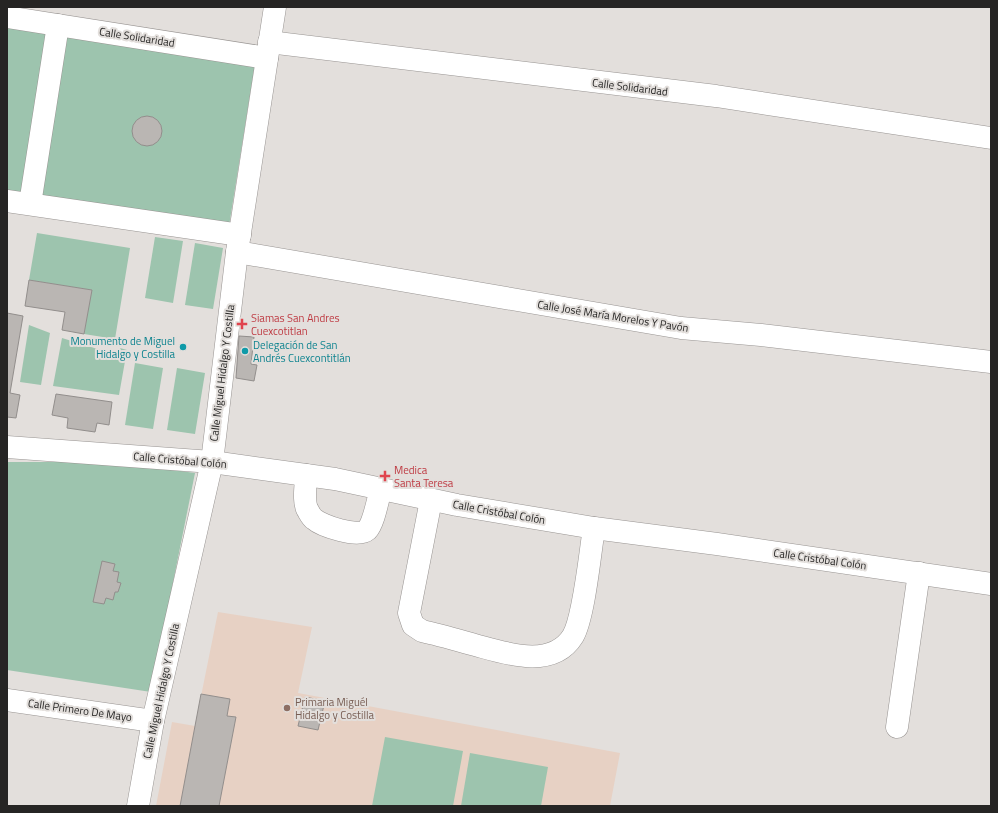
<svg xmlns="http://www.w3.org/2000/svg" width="998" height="813" font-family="'Titillium Web',sans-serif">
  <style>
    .education { fill: #e7d1c4 }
    .green { fill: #9dc4ae }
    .building { fill: #bab6b3; stroke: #928e8c }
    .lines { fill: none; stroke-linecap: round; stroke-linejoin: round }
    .minor-casing { stroke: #989492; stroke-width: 23 }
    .major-casing { stroke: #989492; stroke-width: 23 }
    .minor { stroke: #fff; stroke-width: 22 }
    .major { stroke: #fff; stroke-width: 22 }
    .health-dot { fill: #e0444e; stroke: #e3dfdc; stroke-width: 1.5 }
    .culture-dot { fill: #0f9aa8; stroke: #e3dfdc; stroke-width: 1.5 }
    .education-dot { fill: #8d6e63; stroke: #e3dfdc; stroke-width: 1.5 }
    .labels { text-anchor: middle; stroke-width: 4; stroke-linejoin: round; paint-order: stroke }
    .street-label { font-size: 11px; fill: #262524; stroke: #e3dfdc }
    .health-label { font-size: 11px; fill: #be3a42; stroke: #e3dfdc; text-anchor: start }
    .culture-label { font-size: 11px; fill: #0d838f; stroke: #e3dfdc; text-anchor: end }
    .education-label { font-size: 11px; fill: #785e54; stroke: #e3dfdc; text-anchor: start }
  </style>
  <rect width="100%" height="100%" fill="#e3dfdc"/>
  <!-- education -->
  <path class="education" d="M218,612L312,627L298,693L620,753L610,806H156L172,722L195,726Z"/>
  <!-- green -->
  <g class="green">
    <path d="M7,25L255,64L229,226L7,191Z"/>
    <path d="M37,233L130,248L115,339L84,334L91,290L29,280Z"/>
    <path d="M155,237L183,241L173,303L145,298Z"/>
    <path d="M195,243L223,248L213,309L185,305Z"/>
    <path d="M29,325L50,333L41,385L20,382Z"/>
    <path d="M62,338L117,355L120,348L127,350L119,395L53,386Z"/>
    <path d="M135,363L163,368L153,429L125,425Z"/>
    <path d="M177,368L205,373L195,434L167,430Z"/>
    <path d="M7,462H115L195,473L151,692L7,670Z"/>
    <path d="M385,737L463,751L453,806H372Z"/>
    <path d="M470,753L548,767L541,806H461Z"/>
  </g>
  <!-- building -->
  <g class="building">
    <circle cx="147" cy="131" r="15"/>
    <path d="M29,280L92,290L84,334L62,330L65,312L25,306Z"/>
    <path d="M7,313L23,316L10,393L20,395L16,418L7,417Z"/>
    <path d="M239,336L254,337L251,364L257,365L254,381L236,378Z"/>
    <path d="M56,394L112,402L109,425L97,423L95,432L67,428L68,418L52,415Z"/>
    <path d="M102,561L115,564L113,571L119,572L117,582L121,583L118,592H115L113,600L106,598L104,604L93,602Z"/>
    <path d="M201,694L230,699L227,716L236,717L219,806H180Z"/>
    <path d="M305,697L325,701L318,730L298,726Z"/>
  </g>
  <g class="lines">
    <defs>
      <g id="minor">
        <path d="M7,17L267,58"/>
        <path d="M269,42L716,96L991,138"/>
        <path d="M7,201L240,235"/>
        <path d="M30,204L58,25"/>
        <path d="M237,252L681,328L761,335L991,362"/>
        <path d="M306,475C306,486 303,499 307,509C309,512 311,517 314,519C322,526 358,538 367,530C374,523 378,498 381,489"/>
        <path d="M431,500L409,613L413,625L422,631C440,635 457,640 475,645C505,653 552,670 573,636C584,617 590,553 594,528"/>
        <path d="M7,700L153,721"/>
        <path d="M897,727L919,573"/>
      </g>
      <g id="major">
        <path d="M7,447L212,462L335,479L457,505L594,528L717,544L991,584"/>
        <path d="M138,806L153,721L212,462L237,252L275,7"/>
      </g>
    </defs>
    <!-- minor casing -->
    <use href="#minor" class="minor-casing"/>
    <!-- major casing -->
    <use href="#major" class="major-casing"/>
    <!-- minor -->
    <use href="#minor" class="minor"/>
    <!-- major -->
    <use href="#major" class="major"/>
  </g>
  <!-- markers -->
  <g class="health-dot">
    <path d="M240 318h4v4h4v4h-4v4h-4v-4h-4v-4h4z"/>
    <path d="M383 470h4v4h4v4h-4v4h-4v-4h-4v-4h4z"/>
  </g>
  <g class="culture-dot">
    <circle cx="183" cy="347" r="4"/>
    <circle cx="245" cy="351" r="4"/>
  </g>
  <circle class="education-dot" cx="287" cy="708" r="4"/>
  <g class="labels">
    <!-- street labels -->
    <g class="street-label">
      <text transform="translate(137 37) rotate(9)" y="4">Calle Solidaridad</text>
      <text transform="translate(630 87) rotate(7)" y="4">Calle Solidaridad</text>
      <text transform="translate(613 316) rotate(9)" y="4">Calle José María Morelos Y Pavón</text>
      <text transform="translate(222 373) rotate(-83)" y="4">Calle Miguel Hidalgo Y Costilla</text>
      <text transform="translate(180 460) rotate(5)" y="4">Calle Cristóbal Colón</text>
      <text transform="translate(499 512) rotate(10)" y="4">Calle Cristóbal Colón</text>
      <text transform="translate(820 559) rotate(8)" y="4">Calle Cristóbal Colón</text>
      <text transform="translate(161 691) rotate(-78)" y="4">Calle Miguel Hidalgo Y Costilla</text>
      <text transform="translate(80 710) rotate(8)" y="4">Calle Primero De Mayo</text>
    </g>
    <!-- health labels -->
    <g class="health-label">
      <text x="251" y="322">Siamas San Andres<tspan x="251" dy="13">Cuexcotitlan</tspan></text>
      <text x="394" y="474">Medica<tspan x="394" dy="13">Santa Teresa</tspan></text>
    </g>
    <!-- culture labels -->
    <g class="culture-label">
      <text x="175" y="345">Monumento de Miguel<tspan x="175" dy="13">Hidalgo y Costilla</tspan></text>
      <text x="253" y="349" text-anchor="start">Delegación de San<tspan x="253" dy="13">Andrés Cuexcontitlán</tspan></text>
    </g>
    <!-- education labels -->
    <g class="education-label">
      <text x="295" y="706">Primaria Miguél<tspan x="295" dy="13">Hidalgo y Costilla</tspan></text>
    </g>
  </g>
  <!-- border -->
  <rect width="998" height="813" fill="none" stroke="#262524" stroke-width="16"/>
</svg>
